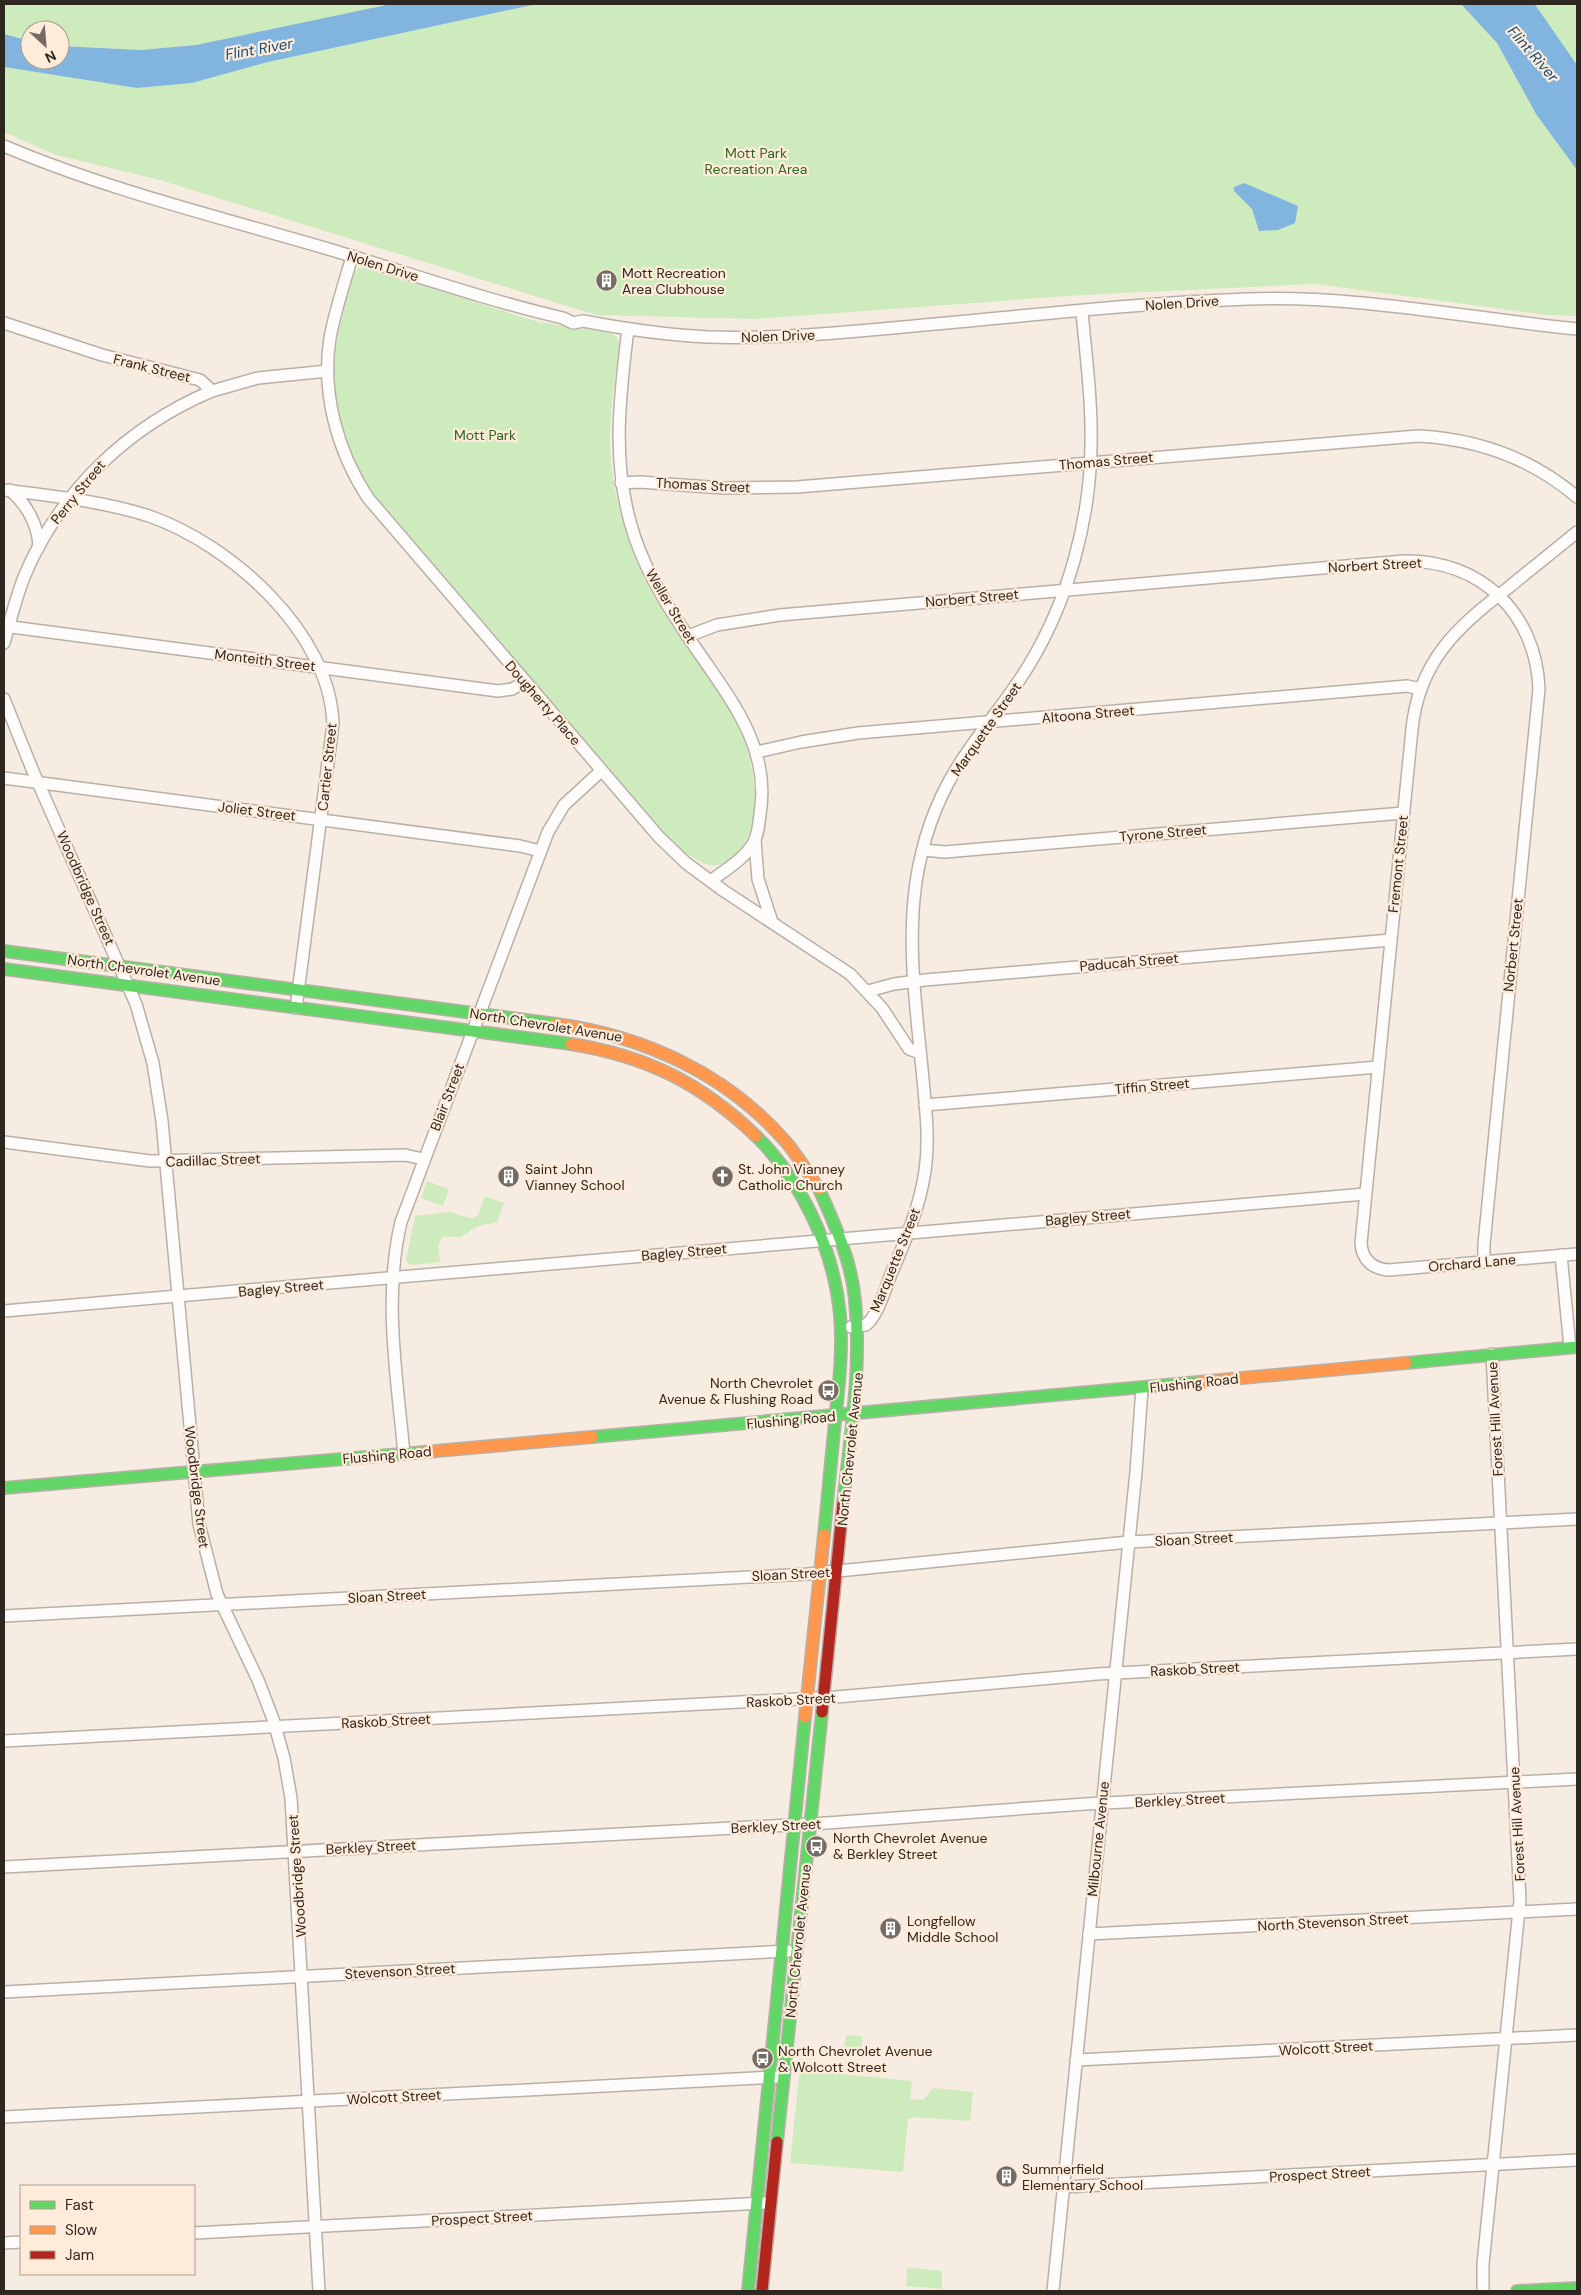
<svg xmlns="http://www.w3.org/2000/svg" width="1581" height="2295" font-family="'DM Sans',sans-serif">
  <style>
    .green { fill: #ceebbe }
    .water { fill: #81b4de }
    .lines { fill: none; stroke-linecap: round; stroke-linejoin: round }
    .street-casing { stroke: #b8b0a7; stroke-width: 14 }
    .fast-casing { stroke: #b8b0a7; stroke-width: 14 }
    .slow-casing { stroke: #b8b0a7; stroke-width: 14 }
    .jam-casing { stroke: #b8b0a7; stroke-width: 14 }
    .street { stroke: #fefcfa; stroke-width: 11 }
    .fast { stroke: #63d668; stroke-width: 11 }
    .slow { stroke: #ff974d; stroke-width: 11 }
    .jam { stroke: #b3261e; stroke-width: 11 }
    .labels { text-anchor: middle; stroke-width: 4.5; stroke-linejoin: round; paint-order: stroke }
    .park-label { font-size: 14px; fill: #2a671e; stroke: #ffebd9 }
    .street-label { font-size: 14px; fill: #2e2720; stroke: #ffebd9 }
    .poi-label { font-size: 14px; fill: #2e2720; stroke: #ffebd9; text-anchor: start }
    .water-label { font-size: 15px; font-style: italic; fill: #144d78; stroke: #ffebd9 }
  </style>
  <rect width="100%" height="100%" fill="#f7ece1"/>
  <!-- green -->
  <g class="green">
    <path d="M4,4H391L196,45L141,50L60,46V30H30V41L4,34Z"/>
    <path d="M537,4H1461L1497,43L1536,114L1577,170V316L1546,315L1315,284L1082,295L754,319L596,315L160,180L56,155L4,132V67L137,88L192,83L268,62Z"/>
    <path d="M1534,4H1577V65L1571,58Z"/>
    <path d="M358,268H364L539,322L610,333L617,337L619,344C616,374 611,404 610,434C609,465 616,498 624,527C631,553 643,578 656,600C698,670 766,730 753,818C750,837 741,855 723,863C705,872 684,851 671,841L376,498C354,463 338,426 334,384C330,354 346,305 353,275Z"/>
    <path d="M427,1181L449,1189L443,1206L421,1198Z"/>
    <path d="M485,1196L504,1203L497,1222L478,1226L461,1237H442L438,1246L440,1262L411,1265L406,1261L415,1216L450,1212L473,1219L478,1215Z"/>
    <path d="M846,2035L862,2036V2054L843,2053Z"/>
    <path d="M800,2070L912,2081L910,2099L923,2100L933,2088L973,2092L970,2121L915,2117L908,2119L903,2172L790,2163Z"/>
    <path d="M907,2267L942,2271V2289L906,2286Z"/>
  </g>
  <!-- water -->
  <g class="water">
    <path d="M391,4H537L268,62L192,83L137,88L4,67V34L30,41V60H60V46L141,50L196,45Z"/>
    <path d="M1461,4H1534L1536,6L1577,65V170L1536,114L1497,43Z"/>
    <path d="M1244,183L1298,206L1295,223L1278,230L1259,231L1252,209L1234,191V187Z"/>
  </g>
  <g class="lines">
    <defs>
      <g id="street">
        <path d="M4,146C110,191 224,218 335,251C411,274 486,300 563,318L573,323L583,321C625,329 666,335 708,337C773,339 838,333 903,327C1018,317 1133,303 1248,299C1359,295 1467,318 1577,329"/>
        <path d="M352,257C344,284 335,311 330,338C321,394 338,452 368,498L659,837L686,863L724,891L850,974L882,1008L909,1049L920,1053"/>
        <path d="M4,323L102,355L200,380L212,391L258,378L328,371"/>
        <path d="M628,329C619,401 611,468 635,538C649,579 673,615 697,650C732,701 771,749 760,814C759,824 758,835 753,844C742,861 726,869 711,881"/>
        <path d="M621,483L640,482L723,488L797,487L1418,436C1477,439 1531,458 1577,497"/>
        <path d="M4,490C52,496 102,501 149,516C230,544 330,632 333,724L296,1008"/>
        <path d="M10,490C26,503 38,525 39,546"/>
        <path d="M1577,532C1554,551 1531,569 1508,588C1457,627 1419,661 1412,729L1361,1243C1362,1260 1373,1269 1389,1270L1577,1254"/>
        <path d="M4,626L498,691L512,689L525,682"/>
        <path d="M688,636L717,625L780,615L1404,561C1481,560 1536,613 1539,689L1484,1244V1262"/>
        <path d="M4,643C10,621 16,598 24,577C60,491 127,427 212,391"/>
        <path d="M4,699L32,769L136,1004L153,1063L162,1121L199,1524L217,1594L258,1680L273,1719L284,1758L291,1798L319,2291"/>
        <path d="M757,752L801,742L858,733L1407,686L1421,689"/>
        <path d="M4,778L520,846L540,851"/>
        <path d="M755,840L758,879L772,922"/>
        <path d="M923,850L945,852L1403,813"/>
        <path d="M868,991L894,984L925,980L1391,940"/>
        <path d="M925,1105L1378,1067"/>
        <path d="M4,1142L150,1161L405,1155L423,1159"/>
        <path d="M1561,1255L1570,1347"/>
        <path d="M4,1311L1365,1194"/>
        <path d="M851,1327L866,1325C879,1314 885,1288 892,1272C906,1239 920,1206 925,1171C930,1137 925,1103 922,1069C916,1007 907,944 916,882C922,843 935,804 955,771C977,734 1007,702 1029,665C1068,601 1090,521 1091,446C1092,401 1086,356 1082,312"/>
        <path d="M404,1454C397,1377 383,1298 401,1222L548,832L564,805L601,771"/>
        <path d="M4,1616L808,1574L1129,1542L1577,1519"/>
        <path d="M4,1741L836,1697L1097,1674L1577,1649"/>
        <path d="M4,1867L827,1823L1085,1804L1577,1779"/>
        <path d="M1089,1934L1577,1909"/>
        <path d="M4,1992L788,1951"/>
        <path d="M1076,2060L1577,2035"/>
        <path d="M4,2117L776,2077"/>
        <path d="M1063,2187L1577,2160"/>
        <path d="M194,2233L764,2203"/>
        <path d="M4,2243L21,2242"/>
        <path d="M1053,2291L1136,1472L1142,1388"/>
        <path d="M1483,2291V2264L1520,1900L1492,1354"/>
      </g>
      <g id="fast">
        <path d="M4,951L556,1024"/>
        <path d="M4,969L571,1044"/>
        <path d="M756,1136C802,1181 834,1250 840,1315C843,1350 839,1385 835,1421C831,1459 828,1497 824,1535"/>
        <path d="M819,1189C835,1225 852,1262 855,1301C862,1369 850,1437 843,1504"/>
        <path d="M1406,1363L1577,1347"/>
        <path d="M592,1437L1199,1382"/>
        <path d="M4,1488L425,1452"/>
        <path d="M777,2142L822,1712"/>
        <path d="M748,2291L805,1717"/>
        <path d="M1517,2291L1577,2288"/>
      </g>
      <g id="slow">
        <path d="M556,1024C644,1036 727,1074 786,1142C798,1156 808,1173 819,1189"/>
        <path d="M571,1044C646,1056 701,1083 756,1136"/>
        <path d="M1199,1382L1406,1363"/>
        <path d="M425,1452L592,1437"/>
        <path d="M805,1717L824,1535"/>
      </g>
      <g id="jam">
        <path d="M822,1712L843,1504"/>
        <path d="M762,2291L777,2142"/>
      </g>
    </defs>
    <!-- street casing -->
    <use href="#street" class="street-casing"/>
    <!-- fast casing -->
    <use href="#fast" class="fast-casing"/>
    <!-- slow casing -->
    <use href="#slow" class="slow-casing"/>
    <!-- jam casing -->
    <use href="#jam" class="jam-casing"/>
    <!-- street -->
    <use href="#street" class="street"/>
    <!-- fast -->
    <use href="#fast" class="fast"/>
    <!-- slow -->
    <use href="#slow" class="slow"/>
    <!-- jam -->
    <use href="#jam" class="jam"/>
  </g>
  <!-- icons -->
  <defs>
    <symbol id="building-disc" viewBox="-11 -11 22 22"><circle r="9.5" fill="#746c64" stroke="#ffebd9"/><path d="M-4-6H4V6H1V3H-1V6H-4ZM-2.5-4.3h1.7v1.8h-1.7ZM.8-4.3h1.7v1.8H.8ZM-2.5-1h1.7V.8h-1.7ZM.8-1h1.7V.8H.8Z" fill="#fff"/></symbol>
    <symbol id="church-disc" viewBox="-11 -11 22 22"><circle r="9.5" fill="#746c64" stroke="#ffebd9"/><path d="M-1.2-6h2.4v3.5h3.3v2.4h-3.3V6h-2.4V-.1h-3.3v-2.4h3.3Z" fill="#fff"/></symbol>
    <symbol id="bus-disc" viewBox="-11 -11 22 22"><circle r="9.5" fill="#746c64" stroke="#ffebd9"/><path d="M-5-6H5V4H4V6H2V4H-2V6H-4V4H-5ZM-3.5-4V0h7V-4ZM-3.5 1.2v1.5H-2V1.2ZM2 1.2v1.5H3.5V1.2Z" fill="#fff"/></symbol>
  </defs>
  <g fill-rule="evenodd">
    <use href="#building-disc" x="594" y="268" width="25" height="25"/>
    <use href="#building-disc" x="496" y="1164" width="25" height="25"/>
    <use href="#church-disc" x="710" y="1164" width="25" height="25"/>
    <use href="#bus-disc" x="816" y="1378" width="25" height="25"/>
    <use href="#bus-disc" x="804" y="1834" width="25" height="25"/>
    <use href="#building-disc" x="878" y="1916" width="25" height="25"/>
    <use href="#bus-disc" x="750" y="2046" width="25" height="25"/>
    <use href="#building-disc" x="994" y="2164" width="25" height="25"/>
  </g>
  <g class="labels">
    <!-- park labels -->
    <g class="park-label">
      <text x="756" y="158">Mott Park<tspan x="756" dy="16">Recreation Area</tspan></text>
      <text x="485" y="440">Mott Park</text>
    </g>
    <!-- street labels -->
    <g class="street-label">
      <text transform="translate(383 266) rotate(17)" y="5">Nolen Drive</text>
      <text transform="translate(1182 303) rotate(-4)" y="5">Nolen Drive</text>
      <text transform="translate(778 336) rotate(-2)" y="5">Nolen Drive</text>
      <text transform="translate(152 368) rotate(14)" y="5">Frank Street</text>
      <text transform="translate(1106 461) rotate(-5)" y="5">Thomas Street</text>
      <text transform="translate(703 485) rotate(3)" y="5">Thomas Street</text>
      <text transform="translate(78 492) rotate(-51)" y="5">Perry Street</text>
      <text transform="translate(1375 565) rotate(-3)" y="5">Norbert Street</text>
      <text transform="translate(972 598) rotate(-5)" y="5">Norbert Street</text>
      <text transform="translate(671 606) rotate(59)" y="5">Weller Street</text>
      <text transform="translate(265 660) rotate(7)" y="5">Monteith Street</text>
      <text transform="translate(543 703) rotate(49)" y="5">Dougherty Place</text>
      <text transform="translate(1088 714) rotate(-5)" y="5">Altoona Street</text>
      <text transform="translate(986 729) rotate(-55)" y="5">Marquette Street</text>
      <text transform="translate(327 767) rotate(-84)" y="5">Cartier Street</text>
      <text transform="translate(257 811) rotate(7)" y="5">Joliet Street</text>
      <text transform="translate(1163 833) rotate(-5)" y="5">Tyrone Street</text>
      <text transform="translate(1398 864) rotate(-84)" y="5">Fremont Street</text>
      <text transform="translate(86 888) rotate(66)" y="5">Woodbridge Street</text>
      <text transform="translate(1513 945) rotate(-84)" y="5">Norbert Street</text>
      <text transform="translate(1129 962) rotate(-5)" y="5">Paducah Street</text>
      <text transform="translate(144 970) rotate(8)" y="5">North Chevrolet Avenue</text>
      <text transform="translate(546 1025) rotate(9)" y="5">North Chevrolet Avenue</text>
      <text transform="translate(1152 1086) rotate(-5)" y="5">Tiffin Street</text>
      <text transform="translate(447 1097) rotate(-69)" y="5">Blair Street</text>
      <text transform="translate(213 1160) rotate(-2)" y="5">Cadillac Street</text>
      <text transform="translate(1088 1217) rotate(-5)" y="5">Bagley Street</text>
      <text transform="translate(684 1252) rotate(-5)" y="5">Bagley Street</text>
      <text transform="translate(895 1260) rotate(-68)" y="5">Marquette Street</text>
      <text transform="translate(1472 1263) rotate(-5)" y="5">Orchard Lane</text>
      <text transform="translate(281 1288) rotate(-5)" y="5">Bagley Street</text>
      <text transform="translate(1194 1383) rotate(-6)" y="5">Flushing Road</text>
      <text transform="translate(1495 1419) rotate(-93)" y="5">Forest Hill Avenue</text>
      <text transform="translate(791 1420) rotate(-5)" y="5">Flushing Road</text>
      <text transform="translate(850 1449) rotate(-84)" y="5">North Chevrolet Avenue</text>
      <text transform="translate(387 1455) rotate(-5)" y="5">Flushing Road</text>
      <text transform="translate(197 1487) rotate(83)" y="5">Woodbridge Street</text>
      <text transform="translate(1194 1539) rotate(-3)" y="5">Sloan Street</text>
      <text transform="translate(791 1574) rotate(-3)" y="5">Sloan Street</text>
      <text transform="translate(387 1596) rotate(-3)" y="5">Sloan Street</text>
      <text transform="translate(1195 1669) rotate(-3)" y="5">Raskob Street</text>
      <text transform="translate(791 1700) rotate(-3)" y="5">Raskob Street</text>
      <text transform="translate(386 1721) rotate(-3)" y="5">Raskob Street</text>
      <text transform="translate(1180 1800) rotate(-3)" y="5">Berkley Street</text>
      <text transform="translate(1517 1824) rotate(-93)" y="5">Forest Hill Avenue</text>
      <text transform="translate(776 1826) rotate(-3)" y="5">Berkley Street</text>
      <text transform="translate(1098 1839) rotate(-84)" y="5">Milbourne Avenue</text>
      <text transform="translate(371 1847) rotate(-3)" y="5">Berkley Street</text>
      <text transform="translate(297 1876) rotate(-94)" y="5">Woodbridge Street</text>
      <text transform="translate(1333 1922) rotate(-3)" y="5">North Stevenson Street</text>
      <text transform="translate(798 1941) rotate(-84)" y="5">North Chevrolet Avenue</text>
      <text transform="translate(400 1971) rotate(-3)" y="5">Stevenson Street</text>
      <text transform="translate(1326 2048) rotate(-3)" y="5">Wolcott Street</text>
      <text transform="translate(394 2097) rotate(-3)" y="5">Wolcott Street</text>
      <text transform="translate(1320 2174) rotate(-3)" y="5">Prospect Street</text>
      <text transform="translate(482 2218) rotate(-3)" y="5">Prospect Street</text>
    </g>
    <!-- poi labels -->
    <g class="poi-label">
      <text x="622" y="278">Mott Recreation<tspan x="622" dy="16">Area Clubhouse</tspan></text>
      <text x="525" y="1174">Saint John<tspan x="525" dy="16">Vianney School</tspan></text>
      <text x="738" y="1174">St. John Vianney<tspan x="738" dy="16">Catholic Church</tspan></text>
      <text x="813" y="1388" text-anchor="end">North Chevrolet<tspan x="813" dy="16">Avenue &amp; Flushing Road</tspan></text>
      <text x="833" y="1843">North Chevrolet Avenue<tspan x="833" dy="16">&amp; Berkley Street</tspan></text>
      <text x="907" y="1926">Longfellow<tspan x="907" dy="16">Middle School</tspan></text>
      <text x="778" y="2056">North Chevrolet Avenue<tspan x="778" dy="16">&amp; Wolcott Street</tspan></text>
      <text x="1022" y="2174">Summerfield<tspan x="1022" dy="16">Elementary School</tspan></text>
    </g>
    <!-- water labels -->
    <g class="water-label">
      <text transform="translate(259 49) rotate(-10)" y="5">Flint River</text>
      <text transform="translate(1533 54) rotate(49)" y="5">Flint River</text>
    </g>
  </g>
  <!-- border -->
  <rect width="1581" height="2295" fill="none" stroke="#2e2720" stroke-width="10"/>
  <!-- legend -->
  <rect x="20" y="2185" width="175" height="90" fill="#ffebd9" stroke="#ab9d8f"/>
  <rect x="30" y="2201" width="25" height="8" fill="#63d668" stroke="#ab9d8f"/>
  <text x="65" y="2210" font-size="15" fill="#2e2720">Fast</text>
  <rect x="30" y="2226" width="25" height="8" fill="#ff974d" stroke="#ab9d8f"/>
  <text x="65" y="2235" font-size="15" fill="#2e2720">Slow</text>
  <rect x="30" y="2251" width="25" height="8" fill="#b3261e" stroke="#ab9d8f"/>
  <text x="65" y="2260" font-size="15" fill="#2e2720">Jam</text>
  <!-- north arrow -->
  <g transform="translate(45 45) rotate(154)"><circle r="24" fill="#ffebd9" stroke="#ab9d8f"/>
  <path d="M0-4L9 19L0 12L-9 19Z" fill="#746c64"/>
  <text y="-8" font-size="14" font-weight="bold" text-anchor="middle" fill="#2e2720">N</text>
  </g>
</svg>
